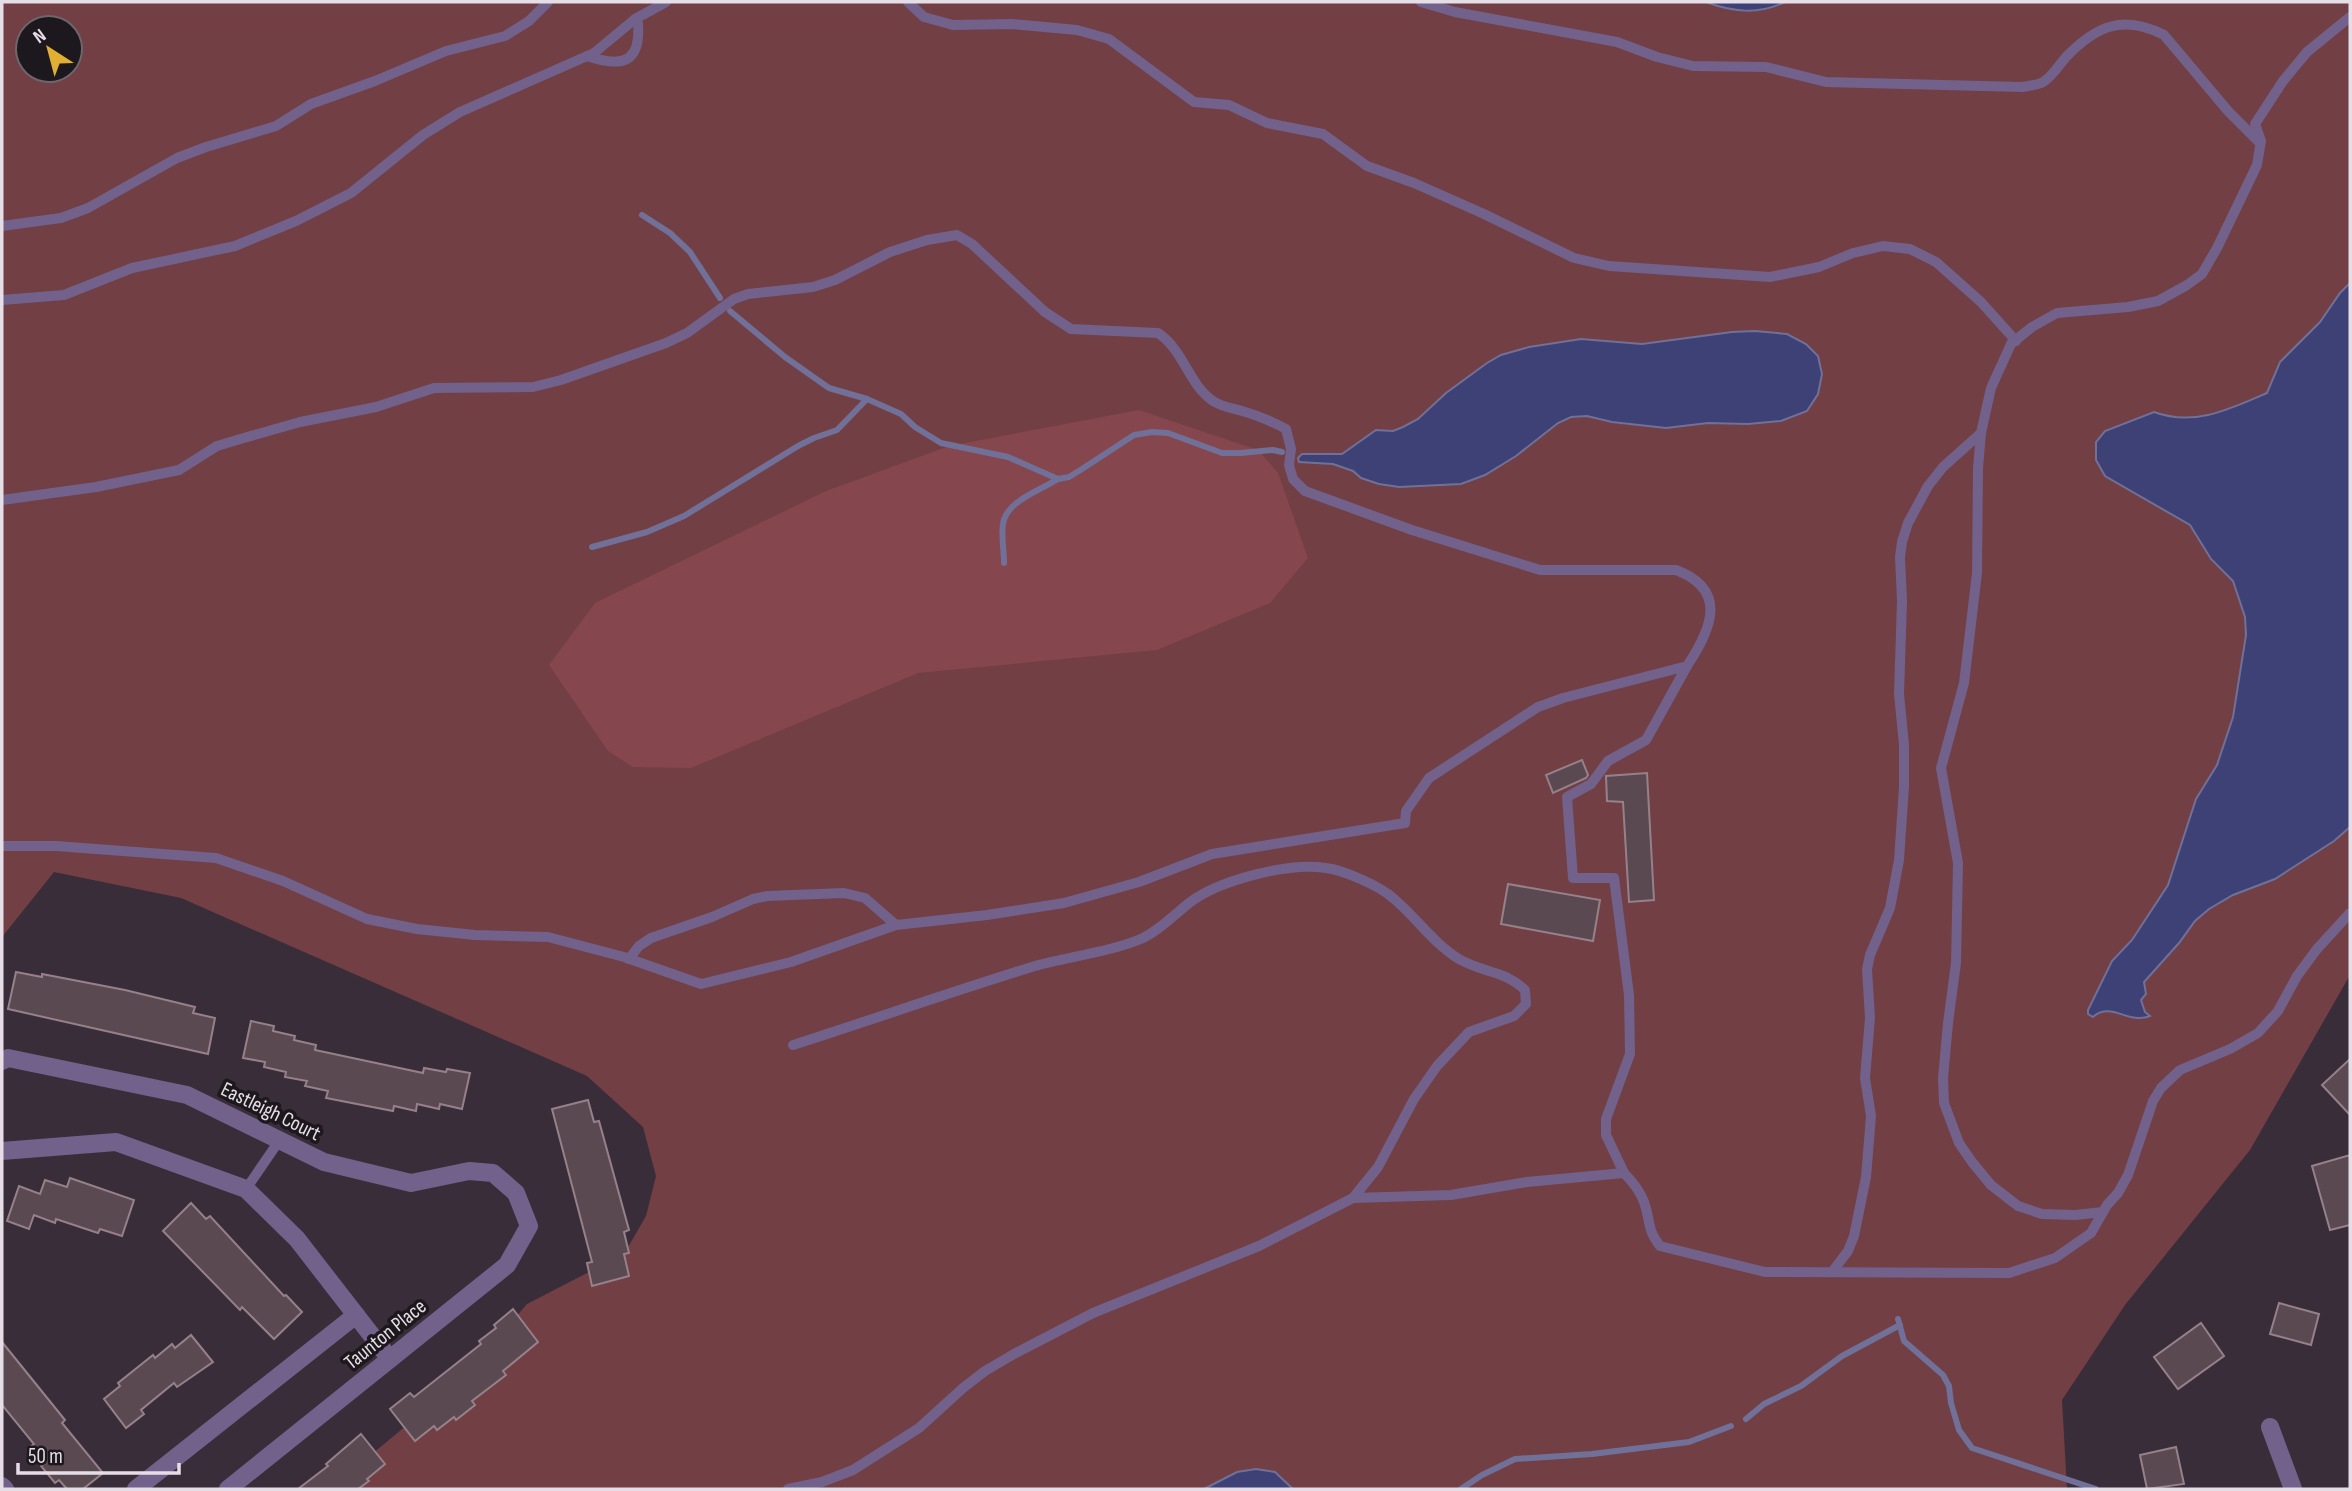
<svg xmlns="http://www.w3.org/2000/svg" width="2352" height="1491" font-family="'Sofia Sans Condensed',sans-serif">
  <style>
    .green { fill: #713f44; fill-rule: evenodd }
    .forest { fill: #86464d }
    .water { fill: #3e4176; stroke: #707098; stroke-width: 2 }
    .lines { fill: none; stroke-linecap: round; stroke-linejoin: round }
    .stream { stroke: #707098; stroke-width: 6 }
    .building { fill: #5b4951; stroke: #96818a; stroke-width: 2 }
    .service { stroke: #72618b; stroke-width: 10 }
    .minor { stroke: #72618b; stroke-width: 18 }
    .labels { text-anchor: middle; stroke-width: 7; stroke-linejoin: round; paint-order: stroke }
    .street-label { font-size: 21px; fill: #e6dee6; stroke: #1d181d }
  </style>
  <rect width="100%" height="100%" fill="#3a2d3a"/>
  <!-- green -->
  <path class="green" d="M2,2H2350V975L2250,1150L2125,1305L2062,1400L2067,1489H330L461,1380L527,1304L624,1254L646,1216L656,1176L643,1127L587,1076L181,898L54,872L2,937ZM28,28H70V70H28Z"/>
  <!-- forest -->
  <path class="forest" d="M1139,410L1258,450L1278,473L1308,558L1270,603L1157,650L918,673L691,768L633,767L608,751L549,665L595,603L826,491L949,446Z"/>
  <!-- water -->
  <g class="water">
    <path d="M1706,2H1785C1758,15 1733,12 1706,2Z"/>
    <path d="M2350,283V827L2334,841L2275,879L2233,895L2209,909L2195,921L2179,943L2144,982L2146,994L2141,1000L2145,1012L2150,1016C2129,1025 2111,1001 2093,1017L2088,1014V1010L2112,961L2132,940L2168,885L2196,799L2217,765L2233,717L2246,635L2245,617L2233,581L2211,559L2190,525L2105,476L2096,460V442L2105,431L2154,412C2194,427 2230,409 2267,393L2280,362L2320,322L2340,293Z"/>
    <path d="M1755,331L1787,334L1806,344L1818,356L1822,374L1818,394L1807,411L1781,421L1748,424L1708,423L1666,428L1612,422L1587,416L1571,417L1558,423L1516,456L1485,475L1461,484L1399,487L1379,484L1361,478L1353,471L1333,464L1299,462L1298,458L1302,454H1342L1376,430L1393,431L1403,427L1418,419L1446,393L1487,363L1501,355L1529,347L1581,339L1642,344L1732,332Z"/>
    <path d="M1256,1469L1275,1472L1293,1489H1204L1237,1472Z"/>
  </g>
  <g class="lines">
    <!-- stream -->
    <g class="stream">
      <path d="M642,215L670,233L690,252L720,298"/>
      <path d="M730,311L785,357L829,388L867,399L901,414L915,427L941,443L1008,457L1058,479L1069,477L1082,469L1134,435L1152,432L1168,433L1222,453H1241L1273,450L1282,452"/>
      <path d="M592,547L647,532L684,516L798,446L814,438L837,430L867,399"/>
      <path d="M1004,563C1004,550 1001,536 1003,524C1006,501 1041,490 1058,479"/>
      <path d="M1898,1319L1904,1341L1943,1375L1949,1386L1951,1403L1959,1430L1972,1448L2096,1489"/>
      <path d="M1746,1419L1764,1404L1801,1386L1842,1356L1900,1325"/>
      <path d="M1461,1489L1482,1475L1515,1459L1592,1454L1689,1442L1731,1426"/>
    </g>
  </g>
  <!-- building -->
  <g class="building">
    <path d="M1582,760L1588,775L1586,778L1553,793L1546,775Z"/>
    <path d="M1647,773L1654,900L1629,902L1623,802L1607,801L1606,776Z"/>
    <path d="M1508,884L1600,900L1593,941L1501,924Z"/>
    <path d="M16,972L42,977V974L125,990L195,1007L193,1013L215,1018L208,1054L8,1009Z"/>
    <path d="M251,1021L274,1026L273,1031L295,1036L294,1040L316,1045L315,1050L423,1073L424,1068L446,1072L447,1069L470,1073L462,1109L440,1104L439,1109L417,1104L416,1111L394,1106L393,1111L326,1098L328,1091L305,1086L307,1081L285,1077L286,1072L264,1067L265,1062L243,1058Z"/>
    <path d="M2350,1059V1115L2322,1085Z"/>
    <path d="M588,1100L594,1122L599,1121L629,1230L624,1232L629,1253L624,1254L629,1276L592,1286L587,1263L592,1262L552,1109Z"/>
    <path d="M2350,1155V1225L2330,1230L2312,1166Z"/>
    <path d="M70,1178L134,1200L122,1236L100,1229L98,1233L56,1219L55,1223L34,1215L29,1229L7,1221L19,1186L40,1194L45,1180L67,1187Z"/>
    <path d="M191,1203L206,1219L210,1216L284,1296L286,1295L302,1312L274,1339L242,1307L240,1310L163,1231Z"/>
    <path d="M2279,1303L2319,1314L2311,1345L2270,1334Z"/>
    <path d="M513,1309L538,1342L503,1371L506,1375L472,1401L475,1405L456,1420L454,1417L437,1430L434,1426L415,1441L390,1409L410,1393L414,1397L481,1344L479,1341L496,1328L494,1325Z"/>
    <path d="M2201,1323L2224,1356L2178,1389L2154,1357Z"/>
    <path d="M191,1335L213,1362L177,1387L174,1383L141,1410L144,1414L126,1428L104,1399L120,1386L118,1383L153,1355L155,1358L172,1344L175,1348Z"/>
    <path d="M2,1342L65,1420L62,1423L103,1473L83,1489H67L59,1480L55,1483L41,1466L44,1464L30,1447L34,1444L2,1405Z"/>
    <path d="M361,1434L385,1464L367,1479L369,1481L358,1489H298L328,1466L326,1464Z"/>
    <path d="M2176,1447L2184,1484L2147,1489L2140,1455Z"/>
  </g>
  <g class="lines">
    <!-- service -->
    <g class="service">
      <path d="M908,2L924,17L953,25L1012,24L1077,30L1109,39L1194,102L1229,105L1267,123L1323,134L1367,166L1414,183L1484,214L1574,258L1609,266L1770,277L1819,267L1853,253L1883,246L1910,249L1936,262L1981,302L2016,341"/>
      <path d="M1421,2L1455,12L1617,42L1657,57L1693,66L1766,67L1826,82L2022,87C2028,86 2038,85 2043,82C2052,77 2059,65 2066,57C2096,26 2123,14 2164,35L2228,111L2259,142"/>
      <path d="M587,56C622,68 641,63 638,23L635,19"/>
      <path d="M2,226L61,218L88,208L177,158L206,147L276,126L311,104L375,81L446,51L505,36L529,21L548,2"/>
      <path d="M2,300L64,295L132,268L235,246L296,221L351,193L423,135L460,112L594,53L635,19L666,2"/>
      <path d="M2,500L96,487L179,470L217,446L237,440L300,422L376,407L434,388L533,387L561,380L666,343L687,333L734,299L748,294L813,287L835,280L890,252L927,240L957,235L972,244L1045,312L1071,329L1158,333C1184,350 1188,384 1213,401C1220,406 1231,408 1239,410C1256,415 1270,420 1286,429L1291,449L1289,465L1293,479L1305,491L1412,530L1540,570H1676C1729,590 1711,630 1687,666L1563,698L1538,707L1429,778L1406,811L1405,823L1212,854L1139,882L1064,903L987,915L896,925L791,962L701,984L624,957L548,937L475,935L417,929L367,919L283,881L216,858L56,846H2"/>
      <path d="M629,959L639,946L651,938L712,917L753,899L767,896L844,893L865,898L896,925"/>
      <path d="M793,1045C874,1019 954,991 1035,966C1068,957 1114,951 1143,938C1161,929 1174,915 1189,903C1219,880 1289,862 1326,868C1343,870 1380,886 1393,898C1416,917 1433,943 1459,959C1483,973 1504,970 1525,990L1526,1004L1514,1016L1469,1032L1437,1066L1414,1099L1378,1167L1353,1198"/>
      <path d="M1624,1173L1606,1135V1119L1630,1054L1629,995L1614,878H1573L1567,797L1591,784L1608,761L1646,740L1687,666"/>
      <path d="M246,1189L279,1141"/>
      <path d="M2103,1212L2075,1215L2042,1214L2018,1206L1991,1185L1972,1162L1959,1143L1944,1103L1943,1078L1948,1023L1956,963L1958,863L1941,768L1964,683L1977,573L1978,468L1981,433L1991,388L2011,344L2032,327L2057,313L2128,307L2158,301L2187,285L2202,274L2217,248L2257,165L2261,141L2255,124L2283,81L2307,52L2350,17"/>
      <path d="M1832,1272L1848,1251L1854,1236L1866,1177L1871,1116L1865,1078L1870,1018L1867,969L1870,955L1890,908L1899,860L1904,787V745L1899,694L1902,601L1900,557L1902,542L1908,523L1928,486L1943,467L1981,433"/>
      <path d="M788,1489L822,1482L853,1470L919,1428L963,1388L985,1371L1014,1354L1093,1313L1259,1246L1353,1198L1451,1195L1527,1182L1624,1173C1632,1181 1640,1191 1644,1202C1651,1221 1646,1228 1660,1246L1765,1272L2009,1273L2055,1258L2091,1233L2107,1205L2118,1193L2128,1175L2153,1101L2161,1088L2180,1070L2230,1049L2258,1033L2278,1011L2297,976L2317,949L2350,913"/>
    </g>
    <!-- minor -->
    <g class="minor">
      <path d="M2,1061L8,1058L187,1095L324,1162L411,1183L469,1171L493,1173L516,1193L529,1226L507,1265L228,1489"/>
      <path d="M2,1151L116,1142L246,1189L297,1239L390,1359"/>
      <path d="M2270,1427L2293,1489"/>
      <path d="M2,1486L5,1489"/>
      <path d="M136,1489L356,1315"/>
    </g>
  </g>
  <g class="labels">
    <!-- street labels -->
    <g class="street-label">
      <text transform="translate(271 1111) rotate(26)" y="7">Eastleigh Court</text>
      <text transform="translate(385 1334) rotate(-39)" y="7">Taunton Place</text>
    </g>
  </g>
  <!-- border -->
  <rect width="2352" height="1491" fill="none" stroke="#e6dee6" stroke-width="7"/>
  <!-- north arrow -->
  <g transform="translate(49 49) rotate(324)"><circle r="33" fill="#1d181d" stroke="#6d676d" stroke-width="2"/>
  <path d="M0-5L12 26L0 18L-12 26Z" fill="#e1af34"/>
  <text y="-10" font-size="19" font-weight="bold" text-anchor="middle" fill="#e6dee6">N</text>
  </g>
  <!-- scale -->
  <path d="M18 1463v10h161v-10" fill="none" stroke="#e6dee6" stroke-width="3.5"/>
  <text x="28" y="1463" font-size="21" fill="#e6dee6" stroke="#1d181d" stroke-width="5" paint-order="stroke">50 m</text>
</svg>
